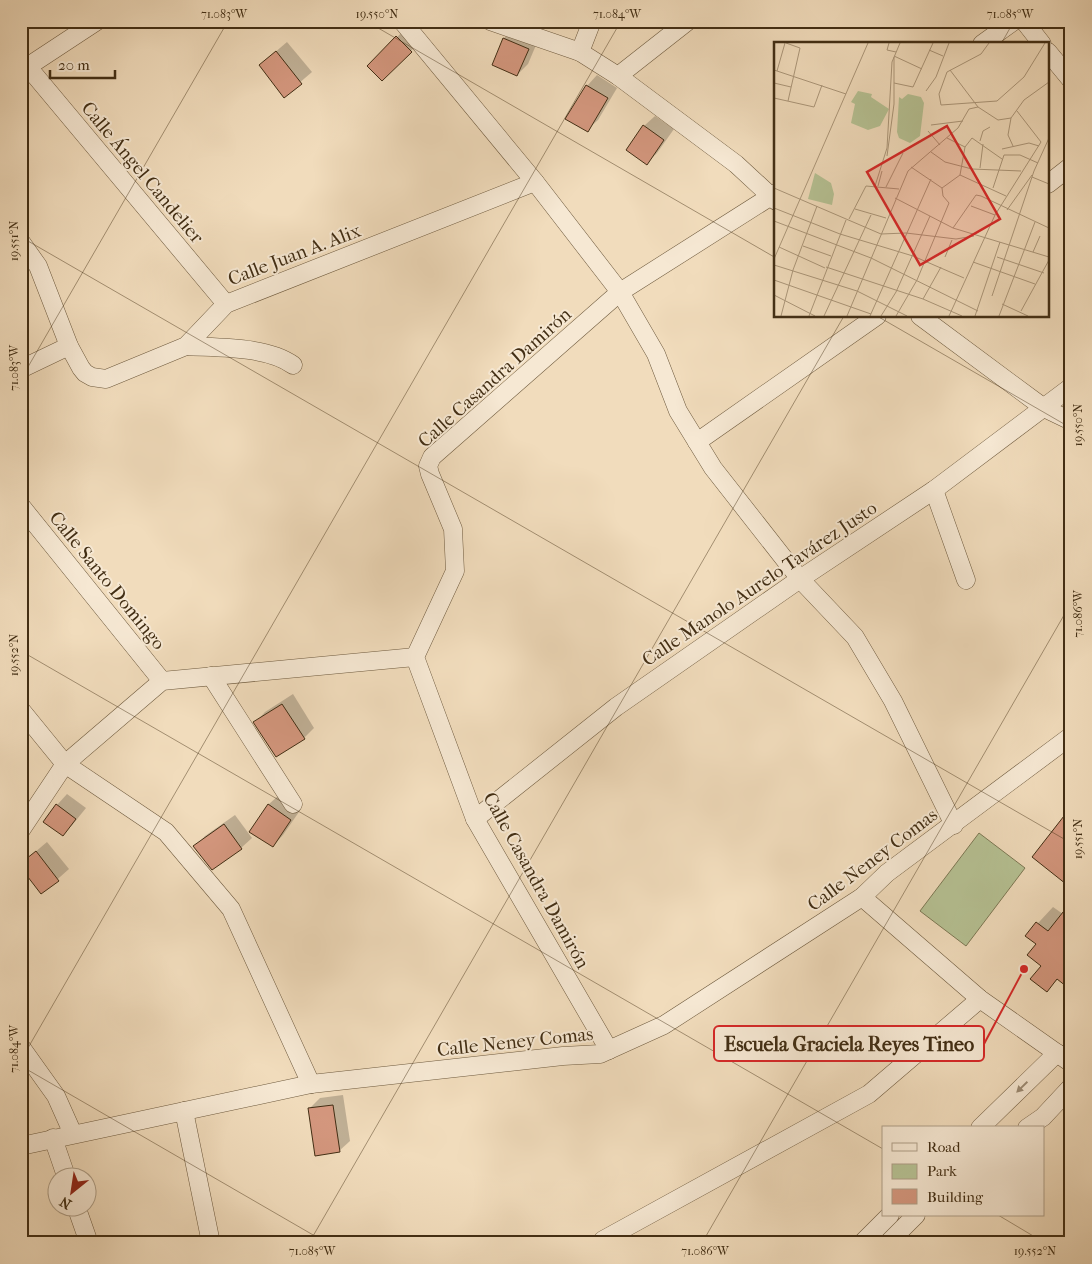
<svg xmlns="http://www.w3.org/2000/svg" width="1092" height="1264" font-family="'IM FELL French Canon',serif">
  <style>
    .green { fill: #b6c294; stroke: #7c7854 }
    .shadow { fill: #0003 }
    .building { fill: #d4977e; stroke: #422e14 }
    .lines { fill: none; stroke-linecap: round; stroke-linejoin: round }
    .street-casing { stroke: #6e5a3e; stroke-width: 19 }
    .street { stroke: #f6e8d3; stroke-width: 18 }
    .oneway { fill: #9c8b74 }
    .ticks { fill: none; stroke: #422e14; stroke-width: 1; stroke-opacity: 0.45 }
    .labels { text-anchor: middle; stroke-width: 4; stroke-linejoin: round; paint-order: stroke }
    .street-label { font-size: 19px; fill: #422e14; stroke: #f6e8d3 }
    .inset-road { fill: none; stroke: #ab9679; stroke-width: 1 }
    .view { fill: #d62828; fill-opacity: 0.15; stroke: #d62828; stroke-width: 2.5 }
    .inset-edge { fill: none; stroke: #422e14; stroke-width: 2.5 }
    .leader { fill: none; stroke: #d62828; stroke-width: 2 }
    .callout-dot { fill: #d62828; stroke: #f6e8d3; stroke-width: 2 }
    .callout { fill: #f6e8d3; stroke: #d62828; stroke-width: 2 }
    .callout-label { font-size: 20px; text-anchor: middle; font-weight: bold; fill: #422e14 }
    .neatline { fill: none; stroke: #422e14; stroke-width: 2 }
    .ticks-label { font-size: 12px; text-anchor: middle; fill: #422e14 }
  </style>
  <rect width="100%" height="100%" fill="#f1dcbc"/>
  <filter id="stains"><feTurbulence type="fractalNoise" baseFrequency=".004" numOctaves="4"/><feColorMatrix values="0 0 0 0 .2 0 0 0 0 .09 0 0 0 0 .02 0 0 0 .5 -.17"/></filter>
  <radialGradient id="worn" r=".72"><stop offset=".6" stop-color="#630" stop-opacity="0"/><stop offset="1" stop-color="#630" stop-opacity=".3"/></radialGradient>
  <!-- green -->
  <path class="green" d="M979,833L1025,868L966,946L920,911Z"/>
  <!-- shadow -->
  <g class="shadow">
    <path d="M407,27L421,41L382,79L369,66Z"/>
    <path d="M515,28L539,38L528,64L517,75L493,64L504,38Z"/>
    <path d="M287,42L312,72L284,96L260,65Z"/>
    <path d="M597,75L617,88L598,120L587,130V86Z"/>
    <path d="M655,116L674,129L657,153L647,163L644,126Z"/>
    <path d="M293,694L314,728L304,738L255,723L265,712Z"/>
    <path d="M67,794L86,808L73,824L63,835L57,805Z"/>
    <path d="M279,795L301,809L283,835L273,846L268,805Z"/>
    <path d="M235,815L252,838L241,848L195,847L205,836Z"/>
    <path d="M47,842L69,869L42,893L21,864Z"/>
    <path d="M1053,907L1063,914L1058,979L1047,990L1038,944L1027,935Z"/>
    <path d="M343,1095L350,1141L339,1151L309,1109L320,1098Z"/>
  </g>
  <!-- building -->
  <g class="building">
    <path d="M396,36L412,52L382,81L367,66Z"/>
    <path d="M503,38L529,49L517,76L492,65Z"/>
    <path d="M276,51L302,84L284,98L259,65Z"/>
    <path d="M586,85L608,98L588,132L565,119Z"/>
    <path d="M643,125L664,140L647,165L626,150Z"/>
    <path d="M282,704L305,739L276,757L253,722Z"/>
    <path d="M56,804L76,819L63,836L43,822Z"/>
    <path d="M268,804L291,820L273,847L249,832Z"/>
    <path d="M1071,807V888L1032,857Z"/>
    <path d="M224,824L242,849L212,870L193,846Z"/>
    <path d="M36,851L59,881L41,894L21,868V863Z"/>
    <path d="M1071,902V990L1057,979L1047,992L1030,979L1041,966L1027,955L1036,944L1025,936L1036,922L1048,931Z"/>
    <path d="M333,1105L340,1152L315,1156L308,1108Z"/>
  </g>
  <g class="lines">
    <defs>
      <g id="street">
        <path d="M402,21L535,182L620,292L656,354L678,411L713,468L800,579L855,637L893,701L954,825"/>
        <path d="M490,21L580,52L618,76L736,164L776,201"/>
        <path d="M1024,21L1042,44"/>
        <path d="M982,44L1014,21"/>
        <path d="M580,52L592,21"/>
        <path d="M1048,52L1071,80"/>
        <path d="M28,67L226,304"/>
        <path d="M21,71L97,21"/>
        <path d="M618,76L688,21"/>
        <path d="M1048,184L1071,166"/>
        <path d="M21,242L38,266L69,346L81,368L85,373L92,377L106,379L186,346L226,304L535,182"/>
        <path d="M920,316L1044,408L1071,421"/>
        <path d="M186,346C218,348 267,346 293,365"/>
        <path d="M21,369L69,346"/>
        <path d="M697,442L877,316"/>
        <path d="M934,490L966,580"/>
        <path d="M21,506L162,681"/>
        <path d="M211,676L293,804"/>
        <path d="M21,710L65,764L166,832L231,909L311,1084"/>
        <path d="M475,819L616,707L800,579L934,490L1071,387"/>
        <path d="M21,830L65,764L162,681L415,657"/>
        <path d="M862,897L980,999L1071,1063"/>
        <path d="M21,1047L56,1096L73,1134"/>
        <path d="M609,1050L475,819L415,657L455,571L453,529L430,474L428,466L432,457L620,292L776,193"/>
        <path d="M184,1111L211,1243"/>
        <path d="M980,1128L1057,1053"/>
        <path d="M1027,1128L1043,1117L1071,1087"/>
        <path d="M53,1138L66,1176"/>
        <path d="M21,1146L311,1084L563,1056L600,1054L664,1025L862,897L887,873L1071,736"/>
        <path d="M76,1206L89,1243"/>
        <path d="M603,1240L869,1094L980,999"/>
        <path d="M862,1243L890,1215"/>
        <path d="M888,1243L916,1215"/>
      </g>
    </defs>
    <!-- street casing -->
    <use href="#street" class="street-casing"/>
    <!-- street -->
    <use href="#street" class="street"/>
  </g>
  <!-- one-way arrows -->
  <defs><path id="oneway-solid" d="M-6-.8H1V-3.2L6.5 0L1 3.2V.8H-6Z" transform="scale(1.25)"/></defs>
  <use class="oneway" href="#oneway-solid" transform="translate(1022 1087) rotate(136)"/>
  <!-- ticks -->
  <path class="ticks" d="M366,21L776,258M1001,44L1014,21M21,237L1071,843M877,316L1071,428M21,379L228,21M21,651L883,1149M21,1060L621,21M21,1066L327,1243M998,1215L1045,1243M309,1243L844,316M702,1243L1071,603"/>
  <g class="labels">
    <!-- street labels -->
    <g class="street-label">
      <text transform="translate(143 172) rotate(50)" y="7">Calle Ángel Candelier</text>
      <text transform="translate(294 254) rotate(-21)" y="7">Calle Juan A. Alix</text>
      <text transform="translate(494 377) rotate(-42)" y="7">Calle Casandra Damirón</text>
      <text transform="translate(108 580) rotate(51)" y="7">Calle Santo Domingo</text>
      <text transform="translate(759 583) rotate(-34)" y="7">Calle Manolo Aurelo Tavárez Justo</text>
      <text transform="translate(872 859) rotate(-37)" y="7">Calle Neney Comas</text>
      <text transform="translate(537 880) rotate(61)" y="7">Calle Casandra Damirón</text>
      <text transform="translate(515 1041) rotate(-6)" y="7">Calle Neney Comas</text>
    </g>
  </g>
  <!-- overview -->
  <g transform="translate(774 42)">
    <rect width="275" height="275" fill="#f1dcbc"/>
    <path d="M84,49L98,52L97,55L115,67L106,84L94,88L77,81L81,62L77,60ZM134,52L147,55L150,61L146,94L136,101L125,96L123,90L125,55L128,57ZM41,131L57,141L60,152L58,163L34,157Z" fill="#b6c294"/>
    <path class="inset-road" d="M12,1L26,6L14,59M115,1L113,8L122,10M215,1L207,12L173,30L165,52L167,63L223,59L250,35L271,1M155,8L169,14M120,14L148,27M0,28L72,52M176,28L204,65L224,78L237,76L250,58L275,40M3,29L11,1M0,41L17,45M120,41L139,45L159,1M152,49L162,35L175,1M0,56L40,65L48,43M237,76L234,93L239,104M157,83L189,79M154,89L166,103M173,96L191,105M206,99L209,89L216,85M228,107L255,101L265,104M157,110L171,120L198,127L247,129M113,114L120,62V15M206,126L209,102M186,133L232,154M258,135L275,142M101,144L113,106L118,20L126,1M104,144L108,129M112,145L129,111M0,146L107,192L132,191L182,197L200,194M168,146L186,133L191,105L198,96L228,117M219,146L230,113H246L264,121M207,154L275,186M121,156L179,186L275,215M197,164L221,173M0,166L66,192L139,214L190,236M81,167L112,176M233,168L258,133M75,177L92,144L125,147M0,179L97,216L204,269M179,186L202,153L207,154M29,204L57,214M5,205L51,226M259,210L266,194M171,215L178,198M223,215L270,231M0,217L94,1M199,220L261,242M0,223L83,249L133,274M52,225L149,257L188,274M0,238L97,272M0,253L41,274M218,254L260,129L275,96M149,257L167,225M228,262L254,274M247,269L275,218M7,274L19,228L43,164M35,274L72,178M50,274L97,173M73,274L134,129L184,86L195,67L204,65M96,274L157,137M107,274L122,250L156,174M122,274L143,238L175,161L169,154L168,146L137,125M175,274L221,173L267,100L243,69M201,274L226,200M225,274L261,180"/>
    <path class="view" d="M173,84L226,177L146,223L93,130Z"/>
    <rect width="275" height="275" class="inset-edge"/>
  </g>
  <!-- callouts -->
  <path class="leader" d="M1024 969L984 1044"/>
  <circle class="callout-dot" cx="1024" cy="969" r="5"/>
  <rect class="callout" x="714" y="1026" width="270" height="35" rx="5"/>
  <g class="callout-label">
    <text x="849" y="1051">Escuela Graciela Reyes Tineo</text>
  </g>
  <!-- margin -->
  <rect width="1092" height="1264" fill="none" stroke="#f1dcbc" stroke-width="55"/>
  <!-- legend -->
  <rect x="882" y="1126" width="162" height="90" fill="#f6e8d3" stroke="#ae9e87"/>
  <rect x="892" y="1143" width="25" height="8" fill="#f6e8d3" stroke="#ae9e87"/>
  <text x="927" y="1152" font-size="15" fill="#422e14">Road</text>
  <rect x="892" y="1164" width="25" height="15" fill="#b6c294" stroke="#ae9e87"/>
  <text x="927" y="1176" font-size="15" fill="#422e14">Park</text>
  <rect x="892" y="1189" width="25" height="15" fill="#d4977e" stroke="#ae9e87"/>
  <text x="927" y="1202" font-size="15" fill="#422e14">Building</text>
  <!-- north arrow -->
  <g transform="translate(72 1192) rotate(210)"><circle r="24" fill="#f6e8d3" stroke="#ae9e87"/>
  <path d="M0-4L9 19L0 12L-9 19Z" fill="#8f2418"/>
  <text y="-8" font-size="14" font-weight="bold" text-anchor="middle" fill="#422e14">N</text>
  </g>
  <!-- scale -->
  <path d="M50 70v8h65v-8" fill="none" stroke="#422e14" stroke-width="2.5"/>
  <text x="58" y="70" font-size="15" fill="#422e14" stroke="#f6e8d3" stroke-width="4" paint-order="stroke">20 m</text>
  <rect x="28" y="28" width="1036" height="1208" class="neatline"/>
  <g class="ticks-label">
    <text x="224" y="18">71.083°W</text>
    <text x="377" y="18">19.550°N</text>
    <text x="617" y="18">71.084°W</text>
    <text x="1010" y="18">71.085°W</text>
    <text transform="translate(14 241) rotate(-90)" y="4">19.551°N</text>
    <text transform="translate(14 368) rotate(-90)" y="4">71.083°W</text>
    <text transform="translate(1078 425) rotate(-90)" y="4">19.550°N</text>
    <text transform="translate(1078 614) rotate(-90)" y="4">71.086°W</text>
    <text transform="translate(14 655) rotate(-90)" y="4">19.552°N</text>
    <text transform="translate(1078 839) rotate(-90)" y="4">19.551°N</text>
    <text transform="translate(14 1049) rotate(-90)" y="4">71.084°W</text>
    <text x="312" y="1255">71.085°W</text>
    <text x="705" y="1255">71.086°W</text>
    <text x="1035" y="1255">19.552°N</text>
  </g>
  <rect width="100%" height="100%" filter="url(#stains)"/>
  <rect width="100%" height="100%" fill="url(#worn)"/>
</svg>
